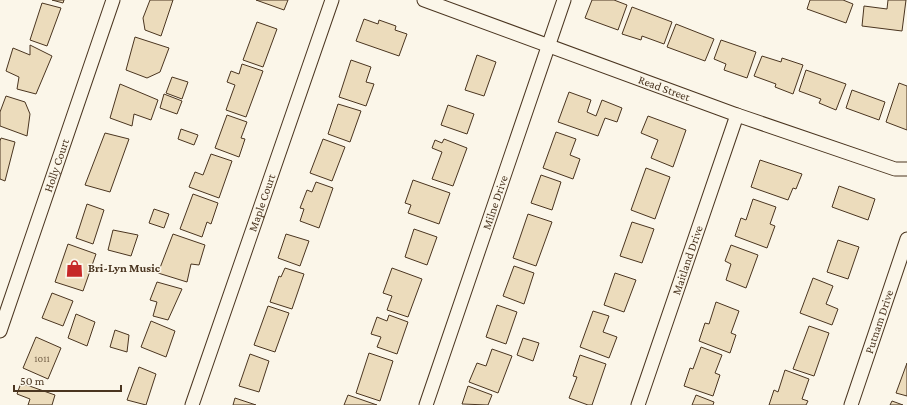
<svg xmlns="http://www.w3.org/2000/svg" width="907" height="405" font-family="'Crimson Pro',serif">
  <style>
    .building { fill: #ecdcbc; stroke: #4a3520 }
    .lines { fill: none; stroke-linecap: round; stroke-linejoin: round }
    .minor-casing { stroke: #4a3520; stroke-width: 15 }
    .minor { stroke: #fbf6e9; stroke-width: 13 }
    .labels { text-anchor: middle; stroke-width: 3; stroke-linejoin: round; paint-order: stroke }
    .number-label { font-size: 10px; fill: #725f47 }
    .street-label { font-size: 12px; fill: #4a3520; stroke: #fbf6e9 }
    .poi-label { font-size: 12px; font-weight: bold; fill: #4a3520; stroke: #fbf6e9; text-anchor: start }
  </style>
  <rect width="100%" height="100%" fill="#fbf6e9"/>
  <!-- building -->
  <g class="building">
    <path d="M52,0H64L63,3Z"/>
    <path d="M150,0H173L161,36L145,30L143,18Z"/>
    <path d="M256,0H288L284,10Z"/>
    <path d="M592,0H614L627,5L618,30L585,18Z"/>
    <path d="M810,0H843L853,4L846,23L807,9Z"/>
    <path d="M888,0H906L902,31L862,26L864,6L887,9Z"/>
    <path d="M42,3L61,8L47,46L30,40Z"/>
    <path d="M632,7L672,22L664,44L642,36L641,40L622,34Z"/>
    <path d="M364,19L378,24L379,20L396,26L395,30L407,34L399,56L356,41Z"/>
    <path d="M257,22L277,29L263,67L243,60Z"/>
    <path d="M676,24L714,39L705,61L667,47Z"/>
    <path d="M135,37L169,48L160,72L147,78L126,70Z"/>
    <path d="M721,40L756,52L747,78L724,70L726,64L714,59Z"/>
    <path d="M30,45L52,56L36,94L17,89L19,77L6,71L13,48L30,55Z"/>
    <path d="M477,55L496,62L484,96L465,90Z"/>
    <path d="M762,56L781,62L782,58L803,65L793,94L775,87L776,84L754,76Z"/>
    <path d="M351,60L371,67L366,82L374,84L366,106L339,97Z"/>
    <path d="M242,64L263,71L246,117L226,110L235,85L227,82L231,71L239,74Z"/>
    <path d="M806,70L846,84L836,110L819,103L821,99L799,91Z"/>
    <path d="M172,77L188,82L182,99L166,93Z"/>
    <path d="M899,83L907,86V130L886,122Z"/>
    <path d="M120,84L158,100L151,120L134,114L132,126L110,118Z"/>
    <path d="M852,90L885,102L879,120L846,108Z"/>
    <path d="M569,92L591,100L587,112L596,116L602,100L622,108L617,122L605,118L598,136L558,122Z"/>
    <path d="M164,94L182,101L177,114L160,108Z"/>
    <path d="M6,96L25,102L30,114L27,136L0,126V112Z"/>
    <path d="M338,104L361,111L350,142L328,134Z"/>
    <path d="M448,105L474,114L467,134L441,125Z"/>
    <path d="M227,115L247,122L241,138L245,139L239,157L215,148Z"/>
    <path d="M648,116L686,130L673,167L651,158L658,140L641,133Z"/>
    <path d="M181,129L198,135L194,145L178,139Z"/>
    <path d="M556,132L576,139L570,155L580,159L573,179L543,168Z"/>
    <path d="M105,133L129,139L110,192L85,185Z"/>
    <path d="M1,138L15,142L5,181L0,179V141Z"/>
    <path d="M323,139L345,147L332,181L310,173Z"/>
    <path d="M444,139L467,148L453,186L432,179L442,152L432,148L435,140L442,143Z"/>
    <path d="M211,154L232,161L219,198L189,187L195,172L203,175Z"/>
    <path d="M760,160L802,174L796,189L793,188L788,200L751,187Z"/>
    <path d="M646,168L670,177L655,219L631,210Z"/>
    <path d="M541,175L561,182L552,210L531,203Z"/>
    <path d="M413,180L450,193L439,224L408,213L411,205L405,203Z"/>
    <path d="M316,182L333,188L319,228L300,221L304,209L300,208L307,190L312,192Z"/>
    <path d="M839,186L875,199L868,220L832,207Z"/>
    <path d="M193,194L218,203L211,224L207,222L202,237L180,229Z"/>
    <path d="M753,199L776,207L770,224L775,226L767,248L735,236L741,218L746,220Z"/>
    <path d="M87,204L104,210L93,244L76,238Z"/>
    <path d="M154,209L169,214L164,228L149,223Z"/>
    <path d="M528,214L552,222L536,266L513,258Z"/>
    <path d="M632,222L654,229L642,263L620,256Z"/>
    <path d="M414,229L437,237L427,265L405,257Z"/>
    <path d="M113,230L138,235L131,256L108,250Z"/>
    <path d="M173,234L205,245L199,265L191,264L187,282L158,273Z"/>
    <path d="M286,234L309,241L300,266L278,258Z"/>
    <path d="M838,240L859,247L848,279L827,272Z"/>
    <path d="M68,244L96,254L83,291L55,282Z"/>
    <path d="M731,245L758,255L746,288L726,280L731,264L725,261Z"/>
    <path d="M514,266L534,273L524,304L503,296Z"/>
    <path d="M285,268L304,274L292,309L270,302L279,276L281,277Z"/>
    <path d="M392,268L422,279L408,317L387,310L392,296L383,293Z"/>
    <path d="M615,273L636,280L624,312L604,305Z"/>
    <path d="M813,278L833,286L826,304L838,309L832,325L800,313Z"/>
    <path d="M157,282L182,289L168,320L153,316L157,302L150,300Z"/>
    <path d="M52,293L73,301L63,326L42,318Z"/>
    <path d="M716,302L739,311L731,333L736,335L730,353L699,341L705,323L709,324Z"/>
    <path d="M497,305L517,312L506,344L486,337Z"/>
    <path d="M268,306L289,313L275,352L254,345Z"/>
    <path d="M593,311L609,316L603,332L617,337L609,358L580,347Z"/>
    <path d="M76,314L95,322L87,346L68,338Z"/>
    <path d="M389,315L408,322L397,354L377,347L381,337L371,334L377,317L387,321Z"/>
    <path d="M151,321L175,331L166,357L141,347Z"/>
    <path d="M809,326L829,333L814,376L793,369Z"/>
    <path d="M115,330L129,335L127,352L110,347Z"/>
    <path d="M36,337L61,348L48,379L23,368Z"/>
    <path d="M523,338L539,343L533,361L517,355Z"/>
    <path d="M701,347L722,355L715,373L720,375L713,396L684,386L690,368L693,369Z"/>
    <path d="M492,349L512,356L498,393L469,382L477,363L486,366Z"/>
    <path d="M369,353L393,361L380,401L356,393Z"/>
    <path d="M250,354L269,361L259,392L239,386Z"/>
    <path d="M580,355L606,364L592,405H588L569,398L577,377L573,376Z"/>
    <path d="M907,363V396L896,393Z"/>
    <path d="M139,367L156,374L146,405L127,400Z"/>
    <path d="M785,370L809,379L802,399L808,401L806,405H769L774,390L778,392Z"/>
    <path d="M21,383L55,395L52,405H28L30,399L17,394Z"/>
    <path d="M468,386L492,395L488,405L462,404Z"/>
    <path d="M348,395L377,405H344Z"/>
    <path d="M696,395L714,402L713,405H692Z"/>
    <path d="M235,398L256,405H233Z"/>
    <path d="M892,401L903,405H890Z"/>
  </g>
  <g class="lines">
    <defs>
      <g id="minor">
        <path id="s1" d="M424,0L737,115L895,169H907"/>
        <path id="s2" d="M0,331L113,0"/>
        <path id="s3" d="M192,405L332,0"/>
        <path id="s4" d="M426,405L564,0"/>
        <path id="s5" d="M638,405L737,115"/>
        <path id="s6" d="M851,405L907,239"/>
      </g>
    </defs>
    <!-- minor casing -->
    <use href="#minor" class="minor-casing"/>
    <!-- minor -->
    <use href="#minor" class="minor"/>
  </g>
  <!-- icons -->
  <defs>
    <symbol id="shop-bare" viewBox="-9 -9 18 18"><path d="M-5-2.5h2.3a2.7 3.5 0 0 1 5.4 0H5L5.5 6h-11ZM-1.5-2.5h3a1.5 2.3 0 0 0-3 0Z" fill="#c62828" stroke="#fbf6e9" stroke-width="2.5" paint-order="stroke"/></symbol>
  </defs>
  <g fill-rule="evenodd">
    <use href="#shop-bare" x="62" y="256" width="25" height="25"/>
  </g>
  <g class="labels">
    <!-- number labels -->
    <g class="number-label">
      <text x="42" y="362">1011</text>
    </g>
    <!-- street labels -->
    <g class="street-label">
      <text dy="4" stroke="none"><textPath href="#s1" startOffset="256">Read Street</textPath></text>
      <text dy="4" stroke="none"><textPath href="#s2" startOffset="175">Holly Court</textPath></text>
      <text dy="4" stroke="none"><textPath href="#s3" startOffset="214">Maple Court</textPath></text>
      <text dy="4" stroke="none"><textPath href="#s4" startOffset="214">Milne Drive</textPath></text>
      <text dy="4" stroke="none"><textPath href="#s5" startOffset="153">Maitland Drive</textPath></text>
      <text dy="4" stroke="none"><textPath href="#s6" startOffset="88">Putnam Drive</textPath></text>
    </g>
    <!-- poi labels -->
    <g class="poi-label">
      <text x="88" y="272">Bri-Lyn Music</text>
    </g>
  </g>
  <!-- scale -->
  <path d="M14 385v6h107v-6" fill="none" stroke="#4a3520" stroke-width="2"/>
  <text x="20" y="385" font-size="12" fill="#4a3520" stroke="#fbf6e9" stroke-width="3" paint-order="stroke">50 m</text>
</svg>
